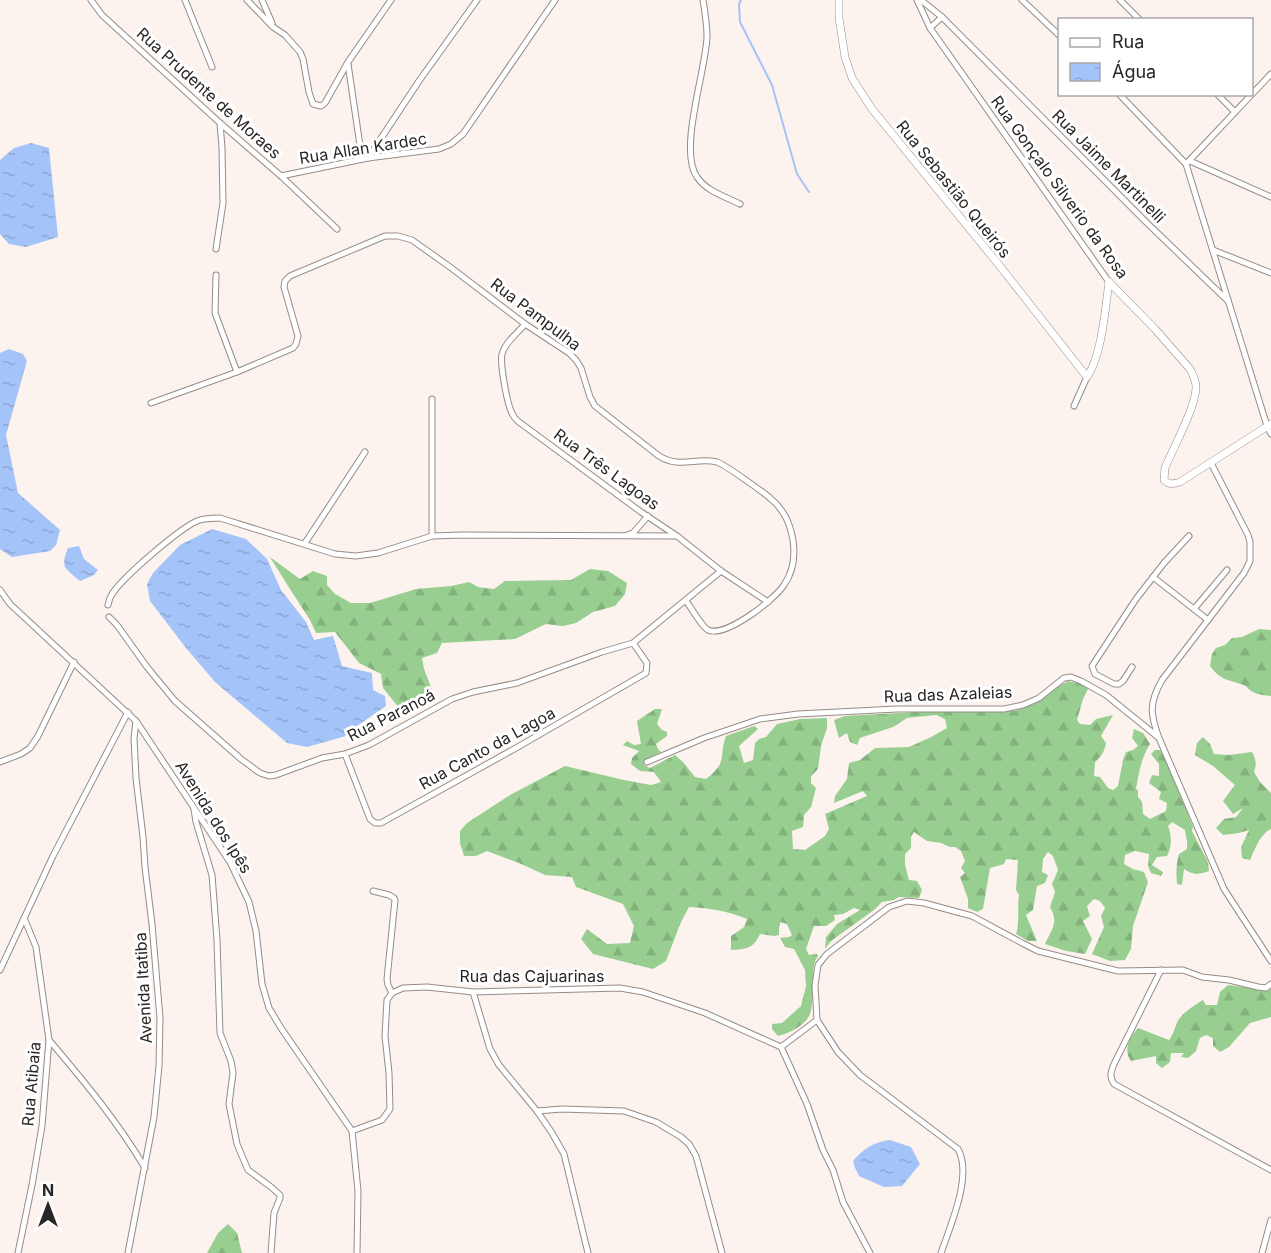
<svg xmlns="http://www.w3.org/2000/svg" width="1271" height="1253" font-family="Inter,sans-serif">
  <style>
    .forest { fill: url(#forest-firs) }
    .water { fill: url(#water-ripples) }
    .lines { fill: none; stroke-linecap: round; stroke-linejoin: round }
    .stream { stroke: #a4c3f8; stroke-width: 2 }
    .minor-casing { stroke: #958c87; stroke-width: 7 }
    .tertiary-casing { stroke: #958c87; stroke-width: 8 }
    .minor { stroke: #fff; stroke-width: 5 }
    .tertiary { stroke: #fff; stroke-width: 7 }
    .labels { text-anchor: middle; stroke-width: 6; stroke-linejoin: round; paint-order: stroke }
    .street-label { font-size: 16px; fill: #2a2625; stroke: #fff }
  </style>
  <defs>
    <pattern id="forest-firs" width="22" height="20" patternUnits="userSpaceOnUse" patternTransform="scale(1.5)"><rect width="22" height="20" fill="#98cf91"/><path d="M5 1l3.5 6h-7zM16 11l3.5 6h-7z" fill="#83b27d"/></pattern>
    <pattern id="water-ripples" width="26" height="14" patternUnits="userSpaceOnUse" patternTransform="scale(1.5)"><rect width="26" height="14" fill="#a4c3f8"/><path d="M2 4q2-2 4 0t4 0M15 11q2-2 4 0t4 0" fill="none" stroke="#8da7d4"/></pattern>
  </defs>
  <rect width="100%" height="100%" fill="#fdf3ee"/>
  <!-- forest -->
  <g class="forest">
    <path d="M270,557L300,579L313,571L327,576V585L335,594L351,603H370L416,589L451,586L469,582L478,587L494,589L505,581L571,580L590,569L608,571L627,583L625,594L615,606L593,612L576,623L563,626L546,624L515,639L442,643L437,653L422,658L424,669L433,692C424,702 413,708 399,708L383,688L381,674L359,663L335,632L316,633L310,620L288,586Z"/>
    <path d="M1259,629L1271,630V696C1261,695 1252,694 1246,686C1229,679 1222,682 1210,666L1212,654L1216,648L1225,645L1232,638L1242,637Z"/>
    <path d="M1068,681L1085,685L1088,689L1083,699L1077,720L1080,724L1090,725L1096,719L1113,715L1101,736L1106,743C1104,752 1102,756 1095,762L1094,776L1100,777L1108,788L1113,790L1118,786L1123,760L1126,752L1133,750L1138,746L1132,738L1134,729L1143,733L1150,744C1141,759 1139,772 1136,789L1138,790V797L1142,802L1143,814L1150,819L1166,811L1167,803L1159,799L1161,792L1149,783L1152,775L1159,776V764L1151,754L1155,750H1160L1168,764L1193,827L1192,831L1208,862L1209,871C1199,875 1193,875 1184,869L1182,885L1177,884C1176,874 1176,864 1179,854L1187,849V842L1185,830L1172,822L1168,826C1172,836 1172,847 1167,856L1157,857L1152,865L1163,872L1161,876L1151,873L1148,866L1149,854L1135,851L1125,855L1124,864L1133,869L1144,872L1148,882L1133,926L1131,949L1125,960L1110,961L1092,954L1104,927L1101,916L1105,908L1100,901L1094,899L1087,906L1090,916L1083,921L1092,939L1085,954L1066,951L1045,944C1052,929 1059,922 1050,907L1055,892L1052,884L1058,870L1053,856L1048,852L1043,859L1042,872L1048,875L1045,883L1037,886L1033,910L1026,915L1037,941H1028L1016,934C1020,922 1017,908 1019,895L1016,890L1018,860L1006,859L1004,864L990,868L983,909L977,912L968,908V899L960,877L965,873L961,868L965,861L961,851L955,847H950L941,843L927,841L914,832L911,837V848L905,854V865L909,880L917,881L922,890L919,898L899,897L894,900L882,902L874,910L831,941L825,949L826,937L837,924L860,910L854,908L843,914L834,915L835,920L826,926H814L806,949L809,955L817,954L818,956C813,963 813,970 813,978C812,988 814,1008 809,1016C803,1027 789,1033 778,1036L772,1029V1024L782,1023L801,1006L806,986L805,970L794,949L785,947L780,938L789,937L792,935L787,924L780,922L779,929V935L774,936L760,934C753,949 746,949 731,950V936L744,927L747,919C728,911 710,908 689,907L681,922L666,961L653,969L593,954L581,939L587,929L607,944L630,943L634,926L623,904L576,887L572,877L545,875L519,863L487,851L476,856H464L460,843V831L467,823L510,795L565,766L624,780L651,785L661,782L654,772L640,771L631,764L632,758L639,751L623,745L627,741L634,745L641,744L637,721L655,709H662L657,724L662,730L667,732V736L656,744L658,749L661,752L648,758L644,765L650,768L675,755L683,762L695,777L706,779C729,761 718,757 726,736L754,726L758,729L739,746L744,763L753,760L755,743L759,739L766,737L777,724L800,719L827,718V728L821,746L818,769L811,776V783L816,788L811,807L804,815L803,827L792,831L793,849L805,850L825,836L829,829L825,814L867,796L863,791L834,803L835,796L847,779L849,763L860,760L875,748L909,747L931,737L947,728L945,719L936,715L907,718L893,727L860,738L857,745L850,742L847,733L839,738L834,720L845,716L936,711L988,712L1015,711L1040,701L1054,689Z"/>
    <path d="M1203,737L1210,744L1214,754L1229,755L1252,752C1256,760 1257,763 1254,772L1260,782L1271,793V829C1260,834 1255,849 1250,860L1242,858L1241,847L1249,830L1239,833L1223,835L1216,828L1224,819L1236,817L1243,808L1233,814L1223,801L1235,785L1213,766L1195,755L1197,743Z"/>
    <path d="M1228,985L1267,990L1271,989V1017L1250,1023L1229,1047L1220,1052L1213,1046V1038L1206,1035L1200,1038L1196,1051L1188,1058L1181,1057L1184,1053H1171L1170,1062L1162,1068L1156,1063V1056L1131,1061C1123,1050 1129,1038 1138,1028L1169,1040C1175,1032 1175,1025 1179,1019C1185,1011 1195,1005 1203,1000L1206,1005H1217L1220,992Z"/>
    <path d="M228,1224L237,1233L242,1253H207L218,1233Z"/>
  </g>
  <!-- water -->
  <g class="water">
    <path d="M31,143L49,148L58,237L26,247L9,244L0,234V160L14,148Z"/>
    <path d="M9,349L23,354L27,361L6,435L18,493L60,530L56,545L50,551L12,557L0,549V353Z"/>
    <path d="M212,529L246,539L267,559L281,590L306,622L314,640L333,636L342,666L372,673L373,690L385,696L386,706L357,726L346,736L307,747L287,743L215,682L186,648L150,601L147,584L153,573L180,545Z"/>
    <path d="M79,546L84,559L98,570L94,575L80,581C65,568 60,568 68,548Z"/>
    <path d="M890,1140L911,1147L920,1164L902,1186L884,1187L859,1176L855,1168L853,1161C863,1149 874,1142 890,1140Z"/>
  </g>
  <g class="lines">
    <!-- stream -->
    <path class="stream" d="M741,0L739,4L740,22L772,85L797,174L809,192"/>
    <defs>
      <g id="minor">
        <path d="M91,0L102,15L220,123L281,176L337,229"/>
        <path d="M185,0L212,67"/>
        <path d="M247,0L273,27L285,35L300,52L303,59L309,92L313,104L321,106L325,103L348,62L391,0"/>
        <path d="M262,0L272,23"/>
        <path d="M703,0C705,12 707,24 707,37C706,70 678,150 697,177C706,191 726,197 740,204"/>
        <path d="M917,0L930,28L1109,282"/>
        <path d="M921,0L942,17L1145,221L1228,301"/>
        <path d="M1022,0L1060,36"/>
        <path d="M1120,0L1140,20"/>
        <path d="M930,28L942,17"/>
        <path d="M348,64L362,159"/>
        <path d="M1119,94L1186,164L1267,426L1271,434"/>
        <path d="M1217,94L1235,112"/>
        <path d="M368,158L419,81L477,0"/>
        <path d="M1190,161L1271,197"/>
        <path d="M1186,164L1271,74"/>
        <path d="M281,176L368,158L439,149L451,144L463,134L555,0"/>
        <path d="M216,249L223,203L222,148L220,123"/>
        <path d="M1213,250L1271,273"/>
        <path d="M216,275L215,313L237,372"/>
        <path d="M525,324C518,333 505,342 502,354C500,364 507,406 513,415C514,418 517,420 519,422L641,512L677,536L721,571L768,602"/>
        <path d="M432,399V536"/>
        <path d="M151,403L237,372L293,348L296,344L298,336L284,287L285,281L290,276L385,236H398L412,240L450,267L525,324L569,353L576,360L581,368L590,397L595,406L659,456C680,469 696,457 717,462C724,464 763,492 770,498C794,517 802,559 784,585C775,599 726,638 708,630C701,626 691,607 686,601"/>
        <path d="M1074,406L1087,377"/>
        <path d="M1211,463L1248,535L1250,542V561L1244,573L1162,680C1149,703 1150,714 1159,738L1224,889L1271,961"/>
        <path d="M627,535L633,533L648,516"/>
        <path d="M305,543L365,452"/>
        <path d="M1153,577L1208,620"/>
        <path d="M0,590L10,604L136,721L230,862L249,902L256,931L262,984L269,1008L281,1028L352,1131L358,1191L357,1253"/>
        <path d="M108,605C109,602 109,599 111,596C119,580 179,529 197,521C205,518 211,518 220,518L335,554L356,556L378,553L432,536L462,535L677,536"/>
        <path d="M1194,609L1227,570"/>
        <path d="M109,617L117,625L147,667L175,701L241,759L260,773L269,776L276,775L322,758L345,754L369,745L452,699L473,692L517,683L602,652L633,643L721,571"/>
        <path d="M1132,667L1123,681L1119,684H1114L1095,674L1092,666L1136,599L1164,563L1189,536"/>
        <path d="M345,754L370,819L375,823H381L516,748L646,673L647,663L633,643"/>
        <path d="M0,762L21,754L30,748L38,736L74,662"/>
        <path d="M647,762L704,738L760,719L798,714L897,709H1004L1023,705L1039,698L1064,678L1071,677L1081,681L1106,695L1158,737"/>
        <path d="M194,809L196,822L212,875L217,940L220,1033L231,1061L233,1073L229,1104L237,1144L248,1170L271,1187L280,1195V1198L274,1213L271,1253"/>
        <path d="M373,891L389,895L394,898L395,900L387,979L388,985L392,993"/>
        <path d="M0,970L53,856L128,712"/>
        <path d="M1161,970L1114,1064C1111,1072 1109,1076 1114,1084L1271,1170"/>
        <path d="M473,992L490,1049L499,1065L537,1111L552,1133L564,1154L588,1253"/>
        <path d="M49,1040C83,1080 118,1122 145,1168"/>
        <path d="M781,1047L807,1104L823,1150L833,1170L843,1202L870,1253"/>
        <path d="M537,1111L562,1109L624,1111L656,1122L681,1137L689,1144L696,1156L722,1253"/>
        <path d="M352,1131L382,1120L390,1109L389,1073L385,1036L387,1000L392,993L403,988L427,987L473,992L620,988L643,992L705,1013L781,1047L817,1020"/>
        <path d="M18,1253L32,1185L42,1126L49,1040L36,947L24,918"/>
        <path d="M128,1253L154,1117L159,1066L160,1018L152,924L145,867L143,837L136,778L134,738L136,721"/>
        <path d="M941,1253C950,1226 973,1176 958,1149L860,1075L838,1052L817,1020L815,985L818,965L827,954L889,907L907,901L924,903L972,916L1022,943L1038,951L1118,971L1183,970L1202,977L1229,980L1258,987L1266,988L1271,984"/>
        <path d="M1262,1253L1271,1220"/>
      </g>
      <g id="tertiary">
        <path d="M839,0V18L845,57L852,78L872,109L999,265L1087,377C1102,355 1105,310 1109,282"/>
        <path d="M1109,282L1155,329L1190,369C1193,375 1196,380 1196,387C1196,407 1173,448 1165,468L1164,480C1169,485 1173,484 1180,482L1271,424"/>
      </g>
    </defs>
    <!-- minor casing -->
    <use href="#minor" class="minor-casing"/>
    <!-- tertiary casing -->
    <use href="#tertiary" class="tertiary-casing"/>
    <!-- minor -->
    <use href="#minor" class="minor"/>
    <!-- tertiary -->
    <use href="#tertiary" class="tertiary"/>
  </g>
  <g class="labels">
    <!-- street labels -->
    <g class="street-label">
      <text transform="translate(209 93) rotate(42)" y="6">Rua Prudente de Moraes</text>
      <text transform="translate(363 148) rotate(-9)" y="6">Rua Allan Kardec</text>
      <text transform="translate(1109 166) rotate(45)" y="6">Rua Jaime Martinelli</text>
      <text transform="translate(1060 187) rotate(54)" y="6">Rua Gonçalo Silverio da Rosa</text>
      <text transform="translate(954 189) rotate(51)" y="6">Rua Sebastião Queirós</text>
      <text transform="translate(536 314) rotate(37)" y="6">Rua Pampulha</text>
      <text transform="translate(607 469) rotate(36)" y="6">Rua Três Lagoas</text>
      <text transform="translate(948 694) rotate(-2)" y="6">Rua das Azaleias</text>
      <text transform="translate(391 715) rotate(-27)" y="6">Rua Paranoá</text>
      <text transform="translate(487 748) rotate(-29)" y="6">Rua Canto da Lagoa</text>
      <text transform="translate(214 817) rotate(58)" y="6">Avenida dos Ipês</text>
      <text x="532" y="982">Rua das Cajuarinas</text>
      <text transform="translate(143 988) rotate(-93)" y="6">Avenida Itatiba</text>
      <text transform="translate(31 1084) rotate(-85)" y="6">Rua Atibaia</text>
    </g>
  </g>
  <!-- legend -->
  <rect x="1058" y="18" width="195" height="78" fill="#ffffff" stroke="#aaa8a8" stroke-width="1.5"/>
  <rect x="1070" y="38" width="30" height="9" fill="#ffffff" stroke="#aaa8a8" stroke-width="1.5"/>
  <text x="1112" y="48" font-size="18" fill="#2a2625">Rua</text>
  <rect x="1070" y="63" width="30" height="18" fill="url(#water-ripples)" stroke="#aaa8a8" stroke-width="1.5"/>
  <text x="1112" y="78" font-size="18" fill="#2a2625">Água</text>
  <!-- north arrow -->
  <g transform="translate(48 1205)" stroke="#ffffff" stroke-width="4.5" paint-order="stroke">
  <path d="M0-4.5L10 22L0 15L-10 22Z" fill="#2a2625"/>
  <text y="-9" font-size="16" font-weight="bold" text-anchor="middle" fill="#2a2625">N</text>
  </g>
</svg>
